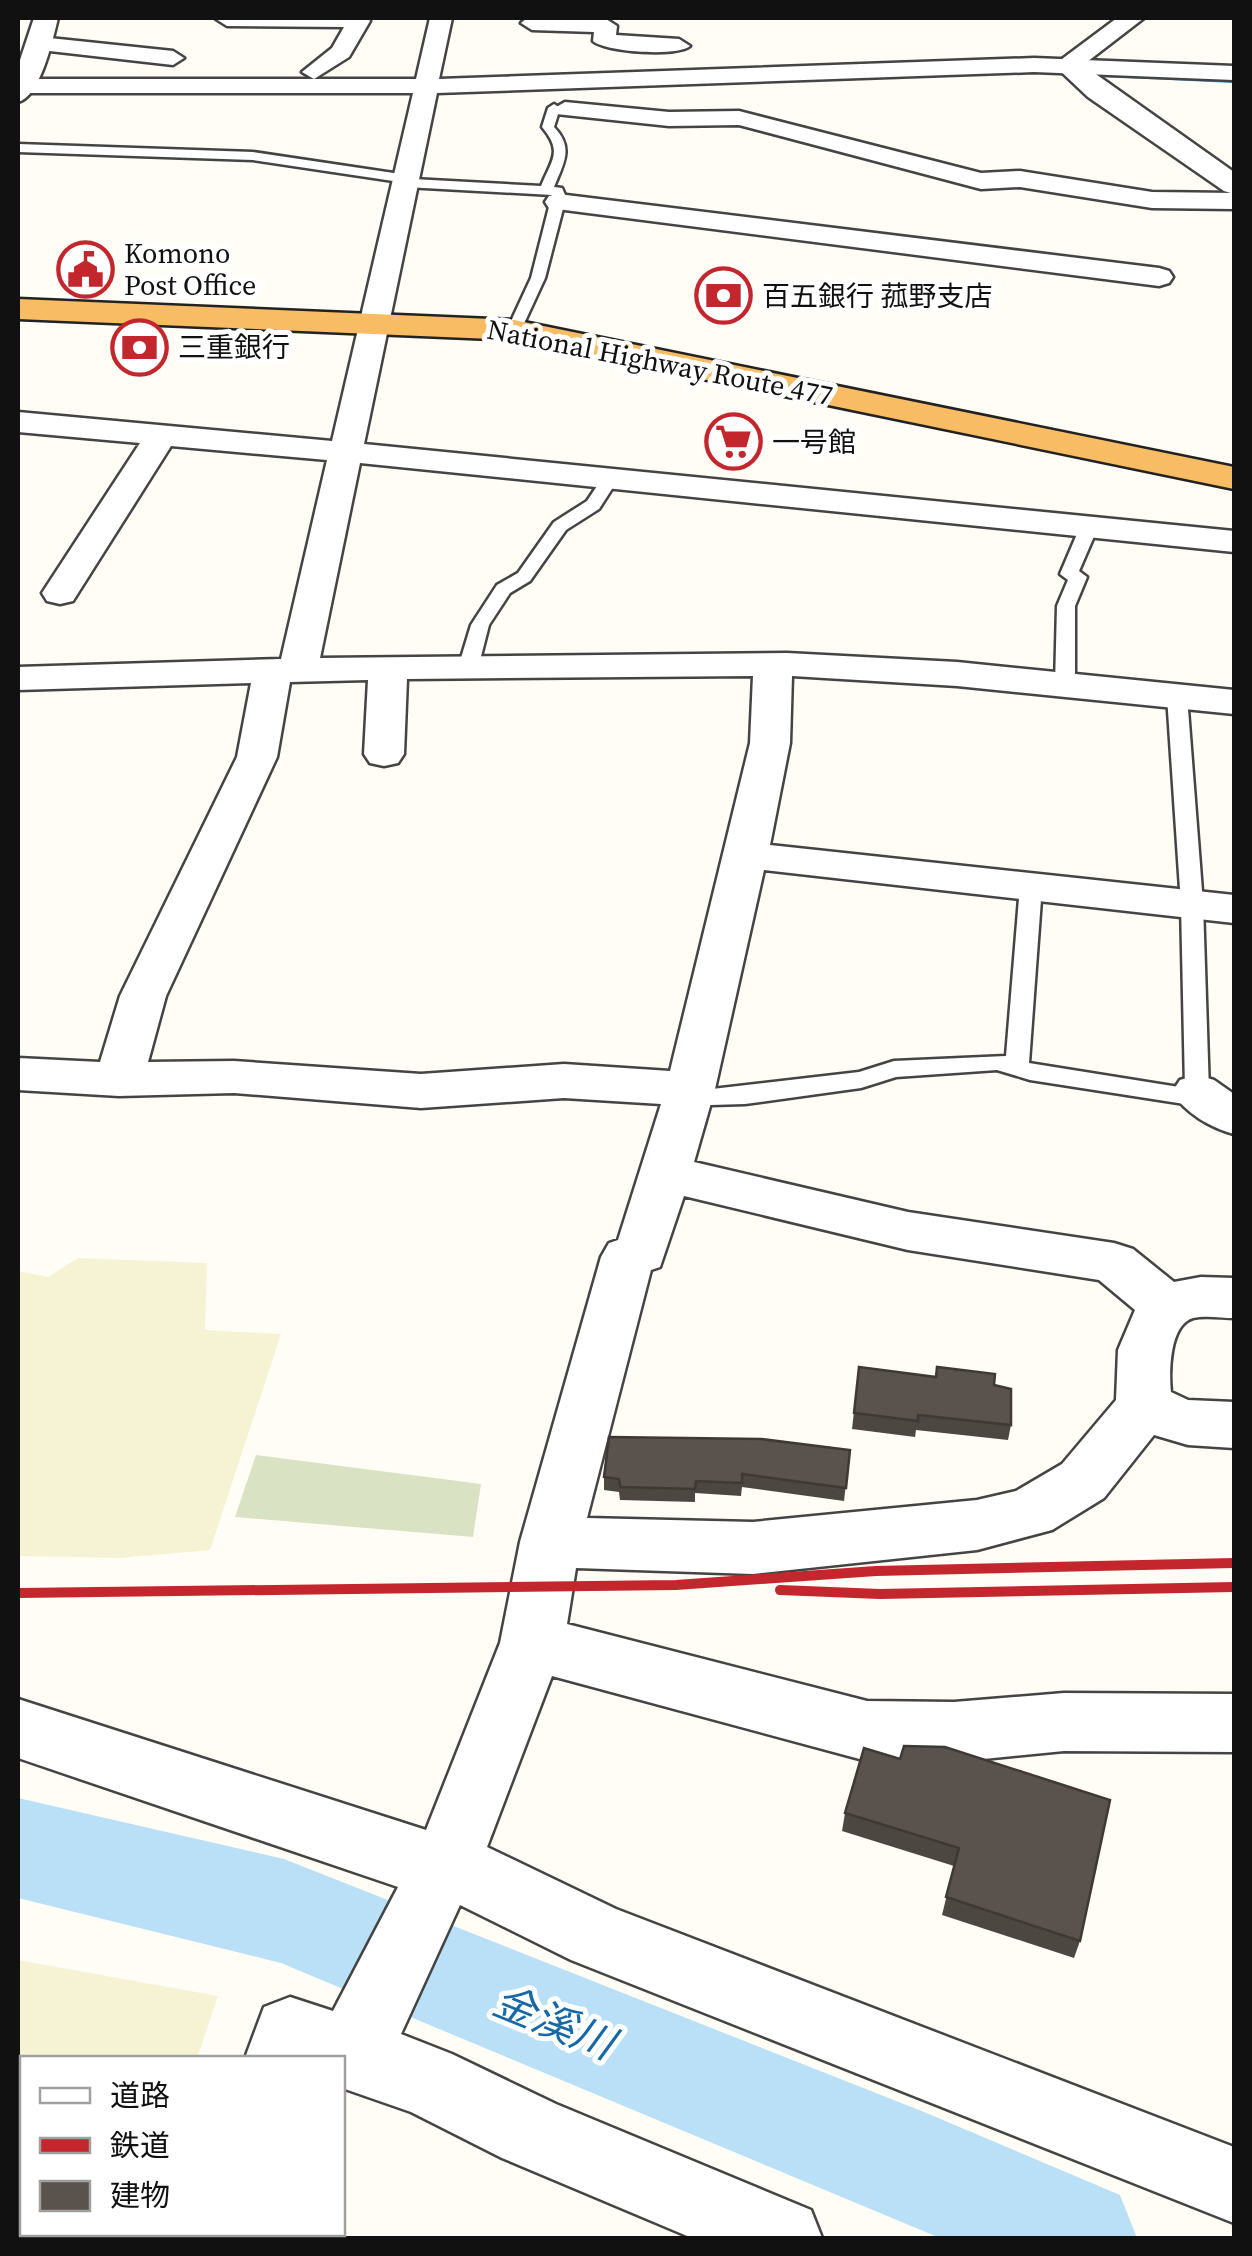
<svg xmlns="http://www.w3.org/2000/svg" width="1252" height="2256" font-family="'Source Serif 4','Noto Sans JP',serif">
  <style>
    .farmland { fill: #f6f3d4 }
    .cemetery { fill: #d9e3c4 }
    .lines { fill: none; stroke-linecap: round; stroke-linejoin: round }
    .stream { fill: #3f96cf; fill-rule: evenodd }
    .river { fill: #b9e0f7; fill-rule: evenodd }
    .service-casing { stroke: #444; stroke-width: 5 }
    .minor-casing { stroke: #444; stroke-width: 5 }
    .tertiary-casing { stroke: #444; stroke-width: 5 }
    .trunk-casing { stroke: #222; stroke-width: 5 }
    .service { fill: #fff; fill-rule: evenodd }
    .minor { fill: #fff; fill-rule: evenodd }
    .tertiary { fill: #fff; fill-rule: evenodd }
    .trunk { fill: #f7bc64; fill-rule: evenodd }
    .rail { stroke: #c4262e; stroke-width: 10 }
    .wall { fill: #4d4742 }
    .building { fill: #5a524d; stroke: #3f3936; stroke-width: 2.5 }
    .labels { text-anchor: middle; stroke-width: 10; stroke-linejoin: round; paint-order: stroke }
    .far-poi-label { font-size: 28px; fill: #111; stroke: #fff; text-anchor: start }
    .far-street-label { font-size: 28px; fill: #111; stroke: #fff }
    .near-water-label { font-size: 42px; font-style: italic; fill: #1768a6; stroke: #fff }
  </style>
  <rect width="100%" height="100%" fill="#fffdf5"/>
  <!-- farmland -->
  <g class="farmland">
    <path d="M78,1258L207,1263L205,1330L281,1334L210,1550L119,1558L18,1556V1271L48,1277Z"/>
    <path d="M18,1960L218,1996L197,2058H22V2154L18,2155Z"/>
  </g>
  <!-- cemetery -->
  <path class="cemetery" d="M256,1455L481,1484L473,1537L235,1517Z"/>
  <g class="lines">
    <!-- stream -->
    <path class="stream" d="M1081,73L1234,79V83L1083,76Z"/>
    <!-- river -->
    <path class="river" d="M18,1798L284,1859L924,2112L1120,2195L1137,2238H940L281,1963L18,1898Z"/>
    <defs>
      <g id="service">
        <path d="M554,104L560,108L554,127C574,148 564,162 554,187L562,188L566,197L545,278L521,330L514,334L507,330L531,278L552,195L406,187L400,182L253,160L18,152V144L253,152L407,175L413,179L541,186C552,159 563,152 542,127L548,108Z"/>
        <path d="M605,474L619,478L599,509L566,530L530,581L510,593L489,625L478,668L468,674L461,672L458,668L471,625L497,585L518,573L554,522L587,501Z"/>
        <path d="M1089,522L1098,527L1079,571L1087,577L1075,606V685L1065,691L1055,685L1057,606L1068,580L1060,574L1080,527Z"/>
        <path d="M1177,690L1187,696L1203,904L1209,1092L1216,1099L1213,1105L1204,1107L1030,1080L997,1070L896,1077L861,1088L745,1104L677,1106L674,1100L686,1092L859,1072L894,1061L1006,1056L1020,886L1031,879L1042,886L1029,1063L1185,1088L1181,904L1167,696Z"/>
      </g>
      <g id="minor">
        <path d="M368,18L370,21L349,57L314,79L302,72L332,48L344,27L227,26L216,19Z"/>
        <path d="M430,18H452L439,79L1034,58L1234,66V80L1034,72L437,93L364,444L1234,531V552L360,463L320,658L787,653L957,662L1234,690V714L957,686L792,676L790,743L770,845L1234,895V923L764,870L715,1089L694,1162L908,1212L1114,1243L1133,1249L1174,1282L1201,1277L1234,1278V1318C1222,1318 1206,1315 1193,1318C1169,1325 1169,1373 1171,1392L1188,1400L1234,1402V1448L1188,1445L1154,1435L1104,1498L1052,1530L977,1550L753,1574L576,1568L567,1624L867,1701L954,1702L1064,1693L1234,1694V1752L1064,1751L954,1762L867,1761L552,1676L487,1847L616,1909L1234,2147V2223L571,1960L460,1905L401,2034L452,2054L556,2104L811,2210L822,2238H692L502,2158L411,2112L342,2088V2058H245L264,2007L290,1997L333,2011L398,1887L18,1758V1699L426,1830L500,1643L520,1542L601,1257L609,1243L618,1240L661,1104L564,1098L421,1108L234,1093L119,1096L18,1090V1058L100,1062L120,996L237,757L251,683L18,690V667L281,659L327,460L171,446L73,601L60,604L47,601L42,593L140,443L18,432V412L332,441L413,93H18V79H416ZM753,676L750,743L670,1071L564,1064L421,1074L234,1061L148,1062L166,996L277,757L290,682L368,680L364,754L370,763L384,766L398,763L404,754L407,679ZM684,1196L908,1250L1099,1280L1135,1310L1118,1350L1116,1400L1062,1464L1016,1491L977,1500L753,1522L587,1518L651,1270L660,1267Z"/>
        <path d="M527,18L606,19L617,26L616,35L679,39L690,46C678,57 605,52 593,41L594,32L532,30L521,23Z"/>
        <path d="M40,37L173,51L184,58L173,65L32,49L29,44L32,39Z"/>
        <path d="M565,102L669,112L739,111L981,173L1020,171L1152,192L1234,193V209L1152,208L1020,187L981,189L739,125L669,126L556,114L553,109Z"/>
        <path d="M558,194L1159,268L1169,271L1173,277L1169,283L1159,286L549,208L545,202L549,196Z"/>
        <path d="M1197,1075L1214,1080L1234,1094V1134C1211,1128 1185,1113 1172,1092L1180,1080Z"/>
        <path d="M189,2234H267L266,2238H188Z"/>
      </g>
      <g id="tertiary">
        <path d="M34,18H58C53,39 40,97 18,102V66Z"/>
        <path d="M1117,18H1144L1083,65L1234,172V194L1224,191L1088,97L1054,65Z"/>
      </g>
      <path id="trunk" d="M18,299L514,320L1234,467V489L514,340L18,319Z"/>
    </defs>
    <!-- service casing -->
    <use href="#service" class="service-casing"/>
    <!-- minor casing -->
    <use href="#minor" class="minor-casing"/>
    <!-- tertiary casing -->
    <use href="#tertiary" class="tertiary-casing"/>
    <!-- trunk casing -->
    <use href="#trunk" class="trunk-casing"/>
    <!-- service -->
    <use href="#service" class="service"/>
    <!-- minor -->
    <use href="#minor" class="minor"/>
    <!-- tertiary -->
    <use href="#tertiary" class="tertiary"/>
    <!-- trunk -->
    <use href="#trunk" class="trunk"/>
    <!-- rail -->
    <g class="rail">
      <path d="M780,1590L880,1594L1234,1587"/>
      <path d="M18,1593L676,1585L876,1571L1234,1563"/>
    </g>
  </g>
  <!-- wall -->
  <g class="wall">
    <path d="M859,1367L935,1377L937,1367L994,1385L1011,1425L1008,1440L916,1430L915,1437L852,1429Z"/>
    <path d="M850,1450L844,1501L742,1487L741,1496L695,1493V1502L620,1500L619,1492L604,1490V1477Z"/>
    <path d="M864,1748L1080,1941L1074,1958L942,1915L954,1866L842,1831L845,1813Z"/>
  </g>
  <!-- building -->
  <g class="building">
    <path d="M859,1367L936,1377L937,1367L995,1374L994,1385L1011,1389V1425L918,1415V1421L854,1413Z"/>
    <path d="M609,1437L761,1439L850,1450L846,1488L742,1474V1483L696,1481L695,1489L620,1487L619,1479L604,1477Z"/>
    <path d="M904,1746L945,1747L1110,1800L1080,1941L946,1897L959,1848L845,1813L864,1748L900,1759Z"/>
  </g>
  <!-- icons -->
  <defs>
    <symbol id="civic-ring" viewBox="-11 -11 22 22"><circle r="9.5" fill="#fff" stroke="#c4262e" stroke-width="1.5"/><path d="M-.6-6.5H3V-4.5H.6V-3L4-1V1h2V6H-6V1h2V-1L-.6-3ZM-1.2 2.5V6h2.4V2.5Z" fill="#c4262e"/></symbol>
    <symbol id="bank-ring" viewBox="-11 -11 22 22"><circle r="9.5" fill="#fff" stroke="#c4262e" stroke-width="1.5"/><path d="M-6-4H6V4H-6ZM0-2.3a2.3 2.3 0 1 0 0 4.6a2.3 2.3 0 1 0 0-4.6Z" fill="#c4262e"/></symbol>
    <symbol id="supermarket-ring" viewBox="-11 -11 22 22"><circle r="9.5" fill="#fff" stroke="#c4262e" stroke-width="1.5"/><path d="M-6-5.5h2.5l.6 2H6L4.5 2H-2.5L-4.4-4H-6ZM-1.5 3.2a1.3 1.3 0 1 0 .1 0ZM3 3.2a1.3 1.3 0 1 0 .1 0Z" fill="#c4262e"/></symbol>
  </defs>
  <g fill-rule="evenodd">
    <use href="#civic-ring" x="54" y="238" width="63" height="63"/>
    <use href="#bank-ring" x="692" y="264" width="63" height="63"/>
    <use href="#bank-ring" x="108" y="316" width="63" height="63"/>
    <use href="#supermarket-ring" x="702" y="410" width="63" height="63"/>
  </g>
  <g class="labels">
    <!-- far-poi labels -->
    <g class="far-poi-label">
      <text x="124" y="263">Komono<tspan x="124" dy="32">Post Office</tspan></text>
      <text x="762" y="306">百五銀行 菰野支店</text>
      <text x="178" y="357">三重銀行</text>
      <text x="772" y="452">一号館</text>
    </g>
    <!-- far-street labels -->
    <g class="far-street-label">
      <text transform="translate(660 362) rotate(11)" y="10">National Highway Route 477</text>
    </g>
    <!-- near-water labels -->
    <g class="near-water-label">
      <text transform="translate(554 2022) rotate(22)" y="15">金溪川</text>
    </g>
  </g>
  <!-- border -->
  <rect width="1252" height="2256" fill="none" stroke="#111111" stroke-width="40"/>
  <!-- legend -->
  <rect x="20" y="2056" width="325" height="180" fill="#ffffff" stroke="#a0a0a0" stroke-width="2.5"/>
  <rect x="40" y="2088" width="50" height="15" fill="#ffffff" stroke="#a0a0a0" stroke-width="2.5"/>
  <text x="110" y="2106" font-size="30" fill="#111111">道路</text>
  <rect x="40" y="2138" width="50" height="15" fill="#c4262e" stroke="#a0a0a0" stroke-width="2.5"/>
  <text x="110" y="2156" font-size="30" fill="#111111">鉄道</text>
  <rect x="40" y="2181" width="50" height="30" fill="#5a524d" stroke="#a0a0a0" stroke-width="2.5"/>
  <text x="110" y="2206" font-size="30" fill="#111111">建物</text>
</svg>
